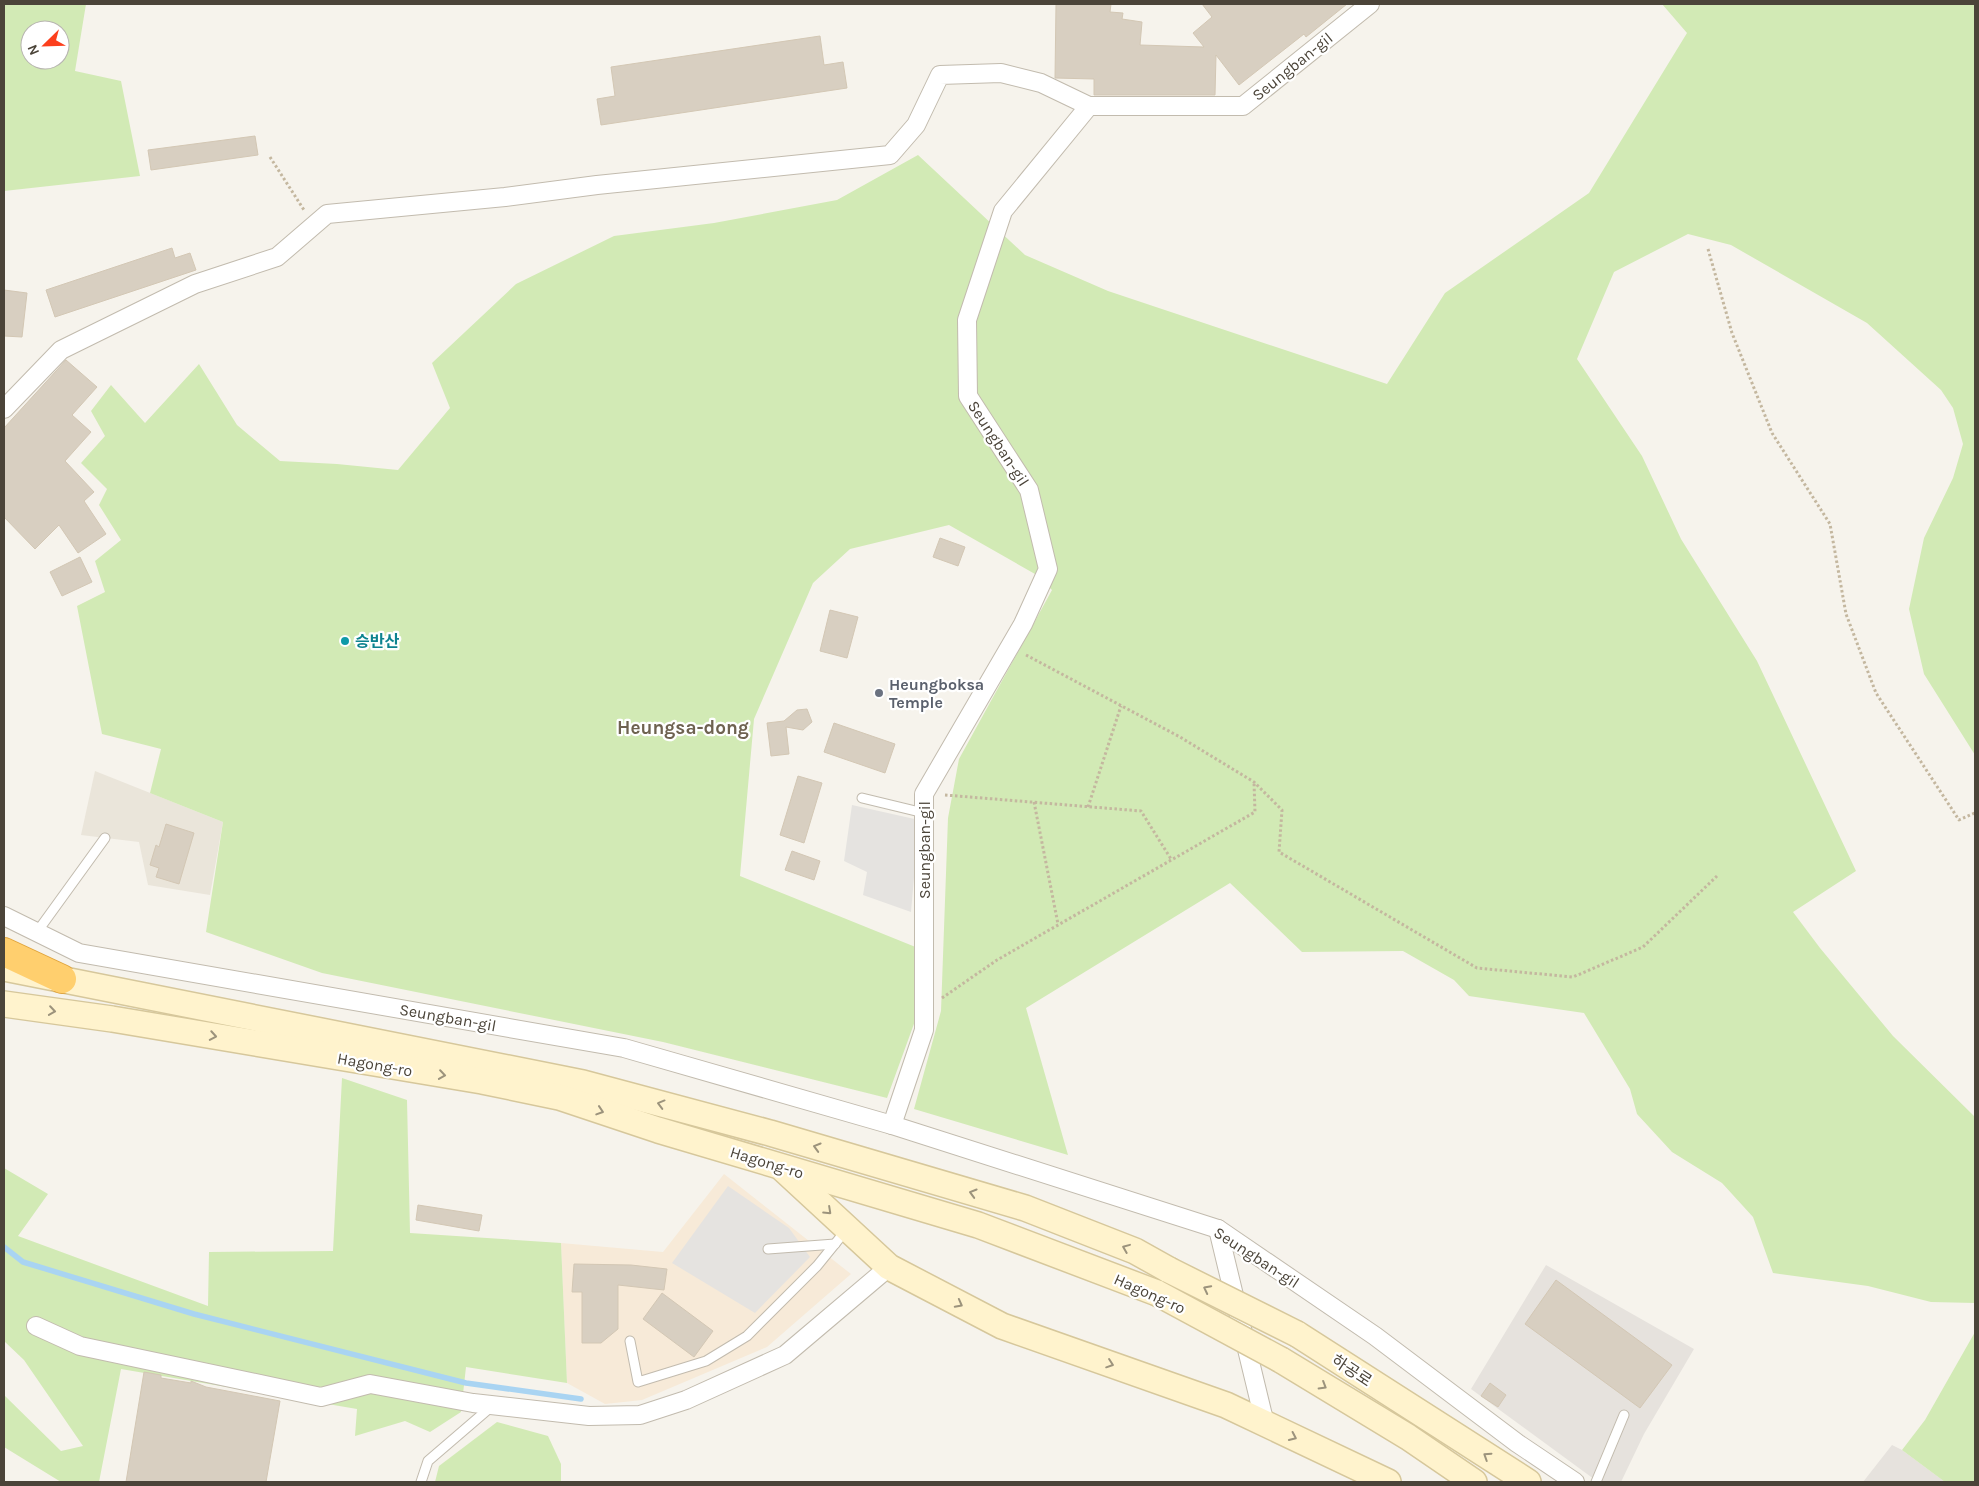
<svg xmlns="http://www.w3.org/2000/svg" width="1979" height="1486" font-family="Karla,'Noto Sans KR',sans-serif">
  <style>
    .residential { fill: #eae5da }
    .commercial { fill: #f7ead8 }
    .industrial { fill: #e6e2dd }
    .green { fill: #d2eab5; fill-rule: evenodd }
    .parking { fill: #e5e3e0 }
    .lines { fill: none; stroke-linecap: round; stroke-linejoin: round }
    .stream { stroke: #a9d4f2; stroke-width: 5.5 }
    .building { fill: #d8cfc1; stroke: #d3c7b4 }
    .lane-casing { stroke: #c2bbae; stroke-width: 11 }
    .street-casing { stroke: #c2bbae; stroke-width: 20 }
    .secondary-casing { stroke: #d6c79b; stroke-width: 28 }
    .highway-casing { stroke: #e0a43c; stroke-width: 30 }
    .path { stroke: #c4b79f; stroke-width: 3; stroke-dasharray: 2.5 2.5; stroke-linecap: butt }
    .lane { stroke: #fff; stroke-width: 9 }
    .street { stroke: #fff; stroke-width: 18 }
    .secondary { stroke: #fff3cd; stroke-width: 25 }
    .highway { stroke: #ffcf6e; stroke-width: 28 }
    .secondary-bridge-casing { stroke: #d6c79b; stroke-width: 28; stroke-linecap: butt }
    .secondary-bridge { stroke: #fff3cd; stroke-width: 25 }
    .oneway { stroke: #9c937c }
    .culture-dot { fill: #0f9aa8; stroke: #fff; stroke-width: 2 }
    .worship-dot { fill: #6b7280; stroke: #fff; stroke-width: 2 }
    .labels { text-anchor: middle; stroke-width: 4.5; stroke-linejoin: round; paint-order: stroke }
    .street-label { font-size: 16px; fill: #4b4439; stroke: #fff }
    .culture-label { font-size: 16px; font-weight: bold; fill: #0d838f; stroke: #fff; text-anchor: start }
    .worship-label { font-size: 16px; font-weight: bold; fill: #5b616d; stroke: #fff; text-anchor: start }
    .quarter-label { font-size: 19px; font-weight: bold; fill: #6e6250; stroke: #fff }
  </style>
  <rect width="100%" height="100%" fill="#f6f3ec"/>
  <!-- residential -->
  <path class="residential" d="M95,771L223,822L210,895L148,885L139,842L81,835Z"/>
  <!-- commercial -->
  <path class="commercial" d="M724,1174L851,1274L767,1347L642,1400L605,1404L567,1383L561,1243L663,1252Z"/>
  <!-- industrial -->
  <g class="industrial">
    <path d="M1546,1265L1694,1349L1644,1434L1621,1482H1598L1471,1389Z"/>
    <path d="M1892,1445L1902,1450L1945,1482H1863Z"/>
  </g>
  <!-- green -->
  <g class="green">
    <path d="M4,4H86L75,71L121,81L140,176L4,191ZM30,30H60V60H30Z"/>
    <path d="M1662,4H1975V755L1924,674L1909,609L1924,538L1953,478L1963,444L1953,408L1941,390L1867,323L1731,245L1688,234L1614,272L1577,359L1642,456L1681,539L1757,661L1856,871L1793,912L1820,948L1893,1036L1975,1117V1303L1931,1302L1868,1286L1773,1273L1753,1217L1722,1183L1672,1152L1637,1114L1630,1089L1584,1013L1469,996L1454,980L1403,951L1302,952L1230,883L1026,1008L1068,1155L914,1109L941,1011L948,818L959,759L1052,590L1035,574L949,525L850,549L813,583L754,719L740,876L918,948L915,1021L887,1098L663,1042L322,973L206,932L223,822L150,793L161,749L102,734L77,606L105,592L95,561L121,540L99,505L107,489L81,463L105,436L91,411L111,385L145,423L199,364L237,425L280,461L337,464L398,470L450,408L432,363L516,284L614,236L714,223L837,200L918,155L1025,255L1108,291L1387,384L1445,293L1589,193L1687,33Z"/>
    <path d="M342,1078L407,1100L410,1233L561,1243L567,1383L466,1367L461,1412L430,1432L405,1421L355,1436L357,1409L121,1369L99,1482H61L4,1447V1395L61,1451L83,1446L24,1360L4,1341V1168L48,1194L18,1236L208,1306L209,1252L333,1251Z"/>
    <path d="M1975,1332V1482H1945L1902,1450L1925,1420Z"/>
    <path d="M497,1422L548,1436L561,1464V1482H435L439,1466Z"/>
  </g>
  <!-- parking -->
  <g class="parking">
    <path d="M852,805L919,820L911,912L863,895L867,872L844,861Z"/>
    <path d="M728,1186L789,1228L810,1257L755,1313L672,1263Z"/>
  </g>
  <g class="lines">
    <!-- stream -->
    <path class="stream" d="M4,1247L23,1262L194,1314L466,1383L581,1399"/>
  </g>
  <!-- building -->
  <g class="building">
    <path d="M1056,4H1111L1110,12L1123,13L1122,19L1142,22L1140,45L1204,47L1193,33L1212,17L1202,4H1347L1306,37L1304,34L1239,85L1216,55L1215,95H1094V79L1055,78Z"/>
    <path d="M820,36L824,65L843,62L847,88L601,125L597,99L615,96L611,67Z"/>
    <path d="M255,136L258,155L151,170L148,150Z"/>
    <path d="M172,248L175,258L190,253L196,270L55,317L46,290Z"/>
    <path d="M4,290L27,293L22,337L4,336Z"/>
    <path d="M66,360L97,387L72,415L91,432L65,461L94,492L84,501L106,534L78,553L59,525L35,549L4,517V428Z"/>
    <path d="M940,538L965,547L958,566L933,557Z"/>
    <path d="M80,557L92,582L62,596L50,572Z"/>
    <path d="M830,610L858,617L847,658L820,651Z"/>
    <path d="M807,709L812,722L803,730L786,727L789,754L771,756L767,723L784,721L797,710Z"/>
    <path d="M834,723L895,744L885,773L824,752Z"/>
    <path d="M798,776L822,783L804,843L780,835Z"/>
    <path d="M166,824L194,833L179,884L156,877L159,868L150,865L156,845L159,847Z"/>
    <path d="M792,851L820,861L814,880L785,870Z"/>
    <path d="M418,1205L482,1215L479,1231L416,1220Z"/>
    <path d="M574,1264L631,1265L667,1269L664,1290L618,1285V1329L601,1343H582V1292H572Z"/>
    <path d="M1556,1280L1672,1365L1640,1408L1525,1324Z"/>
    <path d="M662,1293L713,1331L694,1357L643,1319Z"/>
    <path d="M144,1372L161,1375V1378L191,1383V1381L206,1387L280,1401L266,1482H126Z"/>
    <path d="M1490,1383L1506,1395L1498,1407L1481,1396Z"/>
  </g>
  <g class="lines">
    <defs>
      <g id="lane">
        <path d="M862,798L924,813"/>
        <path d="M37,932L105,838"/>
        <path d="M768,1249L835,1244"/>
        <path d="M630,1341L638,1382L706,1361L747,1336L817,1266L847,1229"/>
        <path d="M421,1482L428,1461L492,1406"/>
        <path d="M1596,1482L1624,1415"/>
      </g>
      <g id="street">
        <path d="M4,409L61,350L195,284L277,257L327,214L505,197L597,185L890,155L916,125L940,75L1001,73L1041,83L1089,106"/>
        <path d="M4,916L79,953L624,1048L892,1125L1218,1229L1375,1336L1517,1443L1575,1482"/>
        <path d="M892,1125L924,1030V794L1023,624L1048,569L1029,490L968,396L967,320L1003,211L1089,106H1243L1370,4"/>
        <path d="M1218,1229L1265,1424"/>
        <path d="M36,1326L80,1346L321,1397L370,1384L473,1403L589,1416L640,1415L686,1400L785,1355L889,1267"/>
      </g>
      <g id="secondary">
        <path d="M4,968L583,1083L770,1133L1025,1208L1135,1251L1169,1270"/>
        <path d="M4,1004L112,1019L482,1081L559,1097L658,1130L978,1225L1157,1293"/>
        <path d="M783,1169L889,1267L1002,1326L1226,1405L1388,1482"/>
        <path d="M1297,1334L1528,1482"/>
        <path d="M1281,1360L1408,1437L1474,1482"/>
      </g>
      <path id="highway" d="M4,952L62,979"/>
    </defs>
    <!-- lane casing -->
    <use href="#lane" class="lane-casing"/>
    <!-- street casing -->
    <use href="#street" class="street-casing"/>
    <!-- secondary casing -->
    <use href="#secondary" class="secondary-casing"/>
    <!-- highway casing -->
    <use href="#highway" class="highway-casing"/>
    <!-- path -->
    <g class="path">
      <path d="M270,157L304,210"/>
      <path d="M1708,249L1732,333L1772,433L1830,524L1846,614L1876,693L1959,820L1975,813"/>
      <path d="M1026,655L1180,737L1254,782L1282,810L1279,852L1477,968L1573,977L1643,947L1717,876"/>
      <path d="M945,795L1141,811L1171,859"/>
      <path d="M1034,802L1058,924"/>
      <path d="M1088,807L1121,706"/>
      <path d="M942,998L997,960L1255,812L1254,782"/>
    </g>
    <!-- lane -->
    <use href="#lane" class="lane"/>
    <!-- street -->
    <use href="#street" class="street"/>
    <!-- secondary -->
    <use href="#secondary" class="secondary"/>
    <!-- highway -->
    <use href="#highway" class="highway"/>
    <defs>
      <g id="secondary-bridge">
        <path d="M1169,1270L1297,1334"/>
        <path d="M1157,1293L1281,1360"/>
      </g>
    </defs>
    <!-- secondary-bridge casing -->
    <use href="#secondary-bridge" class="secondary-bridge-casing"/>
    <!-- secondary-bridge -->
    <use href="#secondary-bridge" class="secondary-bridge"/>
  </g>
  <!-- one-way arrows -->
  <defs><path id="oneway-chevron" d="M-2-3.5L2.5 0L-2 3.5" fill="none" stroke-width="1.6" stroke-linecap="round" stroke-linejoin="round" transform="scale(1.25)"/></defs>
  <g class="oneway">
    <use href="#oneway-chevron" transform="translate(52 1011) rotate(8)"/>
    <use href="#oneway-chevron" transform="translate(213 1036) rotate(10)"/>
    <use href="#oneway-chevron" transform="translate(442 1075) rotate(8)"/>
    <use href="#oneway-chevron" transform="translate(661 1104) rotate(-165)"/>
    <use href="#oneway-chevron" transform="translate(600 1111) rotate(18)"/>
    <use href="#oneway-chevron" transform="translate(817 1147) rotate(-164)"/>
    <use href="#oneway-chevron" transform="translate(973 1193) rotate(-164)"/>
    <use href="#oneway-chevron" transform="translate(828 1211) rotate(43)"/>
    <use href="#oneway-chevron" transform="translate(1126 1248) rotate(-158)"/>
    <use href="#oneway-chevron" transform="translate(1207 1289) rotate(-153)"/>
    <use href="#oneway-chevron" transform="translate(959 1304) rotate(28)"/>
    <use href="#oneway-chevron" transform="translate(1110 1364) rotate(19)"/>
    <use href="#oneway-chevron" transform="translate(1323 1386) rotate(31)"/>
    <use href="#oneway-chevron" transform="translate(1293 1437) rotate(25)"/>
    <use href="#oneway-chevron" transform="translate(1487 1456) rotate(-147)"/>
  </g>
  <!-- markers -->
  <circle class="culture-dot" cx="345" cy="641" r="5"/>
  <circle class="worship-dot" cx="879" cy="693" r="5"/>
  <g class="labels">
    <!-- street labels -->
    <g class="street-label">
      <text transform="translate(1292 66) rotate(-39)" y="6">Seungban-gil</text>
      <text transform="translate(999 443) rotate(57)" y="6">Seungban-gil</text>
      <text transform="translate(924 850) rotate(-90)" y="6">Seungban-gil</text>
      <text transform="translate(448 1017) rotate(10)" y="6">Seungban-gil</text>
      <text transform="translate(375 1064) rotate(10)" y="6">Hagong-ro</text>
      <text transform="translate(767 1162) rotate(17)" y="6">Hagong-ro</text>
      <text transform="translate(1257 1257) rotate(33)" y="6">Seungban-gil</text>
      <text transform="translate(1150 1293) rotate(24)" y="6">Hagong-ro</text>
      <text transform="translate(1352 1370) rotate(33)" y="6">하공로</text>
    </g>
    <!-- culture labels -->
    <g class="culture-label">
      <text x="355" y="647">승반산</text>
    </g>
    <!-- worship labels -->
    <g class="worship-label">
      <text x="889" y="690">Heungboksa<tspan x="889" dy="18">Temple</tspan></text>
    </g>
    <!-- quarter labels -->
    <g class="quarter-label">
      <text x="683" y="734">Heungsa-dong</text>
    </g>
  </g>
  <!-- border -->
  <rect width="1979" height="1486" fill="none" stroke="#4b4439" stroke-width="10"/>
  <!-- north arrow -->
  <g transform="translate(45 45) rotate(247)"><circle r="24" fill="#ffffff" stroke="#b7b4b0"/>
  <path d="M0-4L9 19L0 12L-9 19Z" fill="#fc3f1d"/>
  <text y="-8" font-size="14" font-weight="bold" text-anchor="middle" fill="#4b4439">N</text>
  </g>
</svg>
